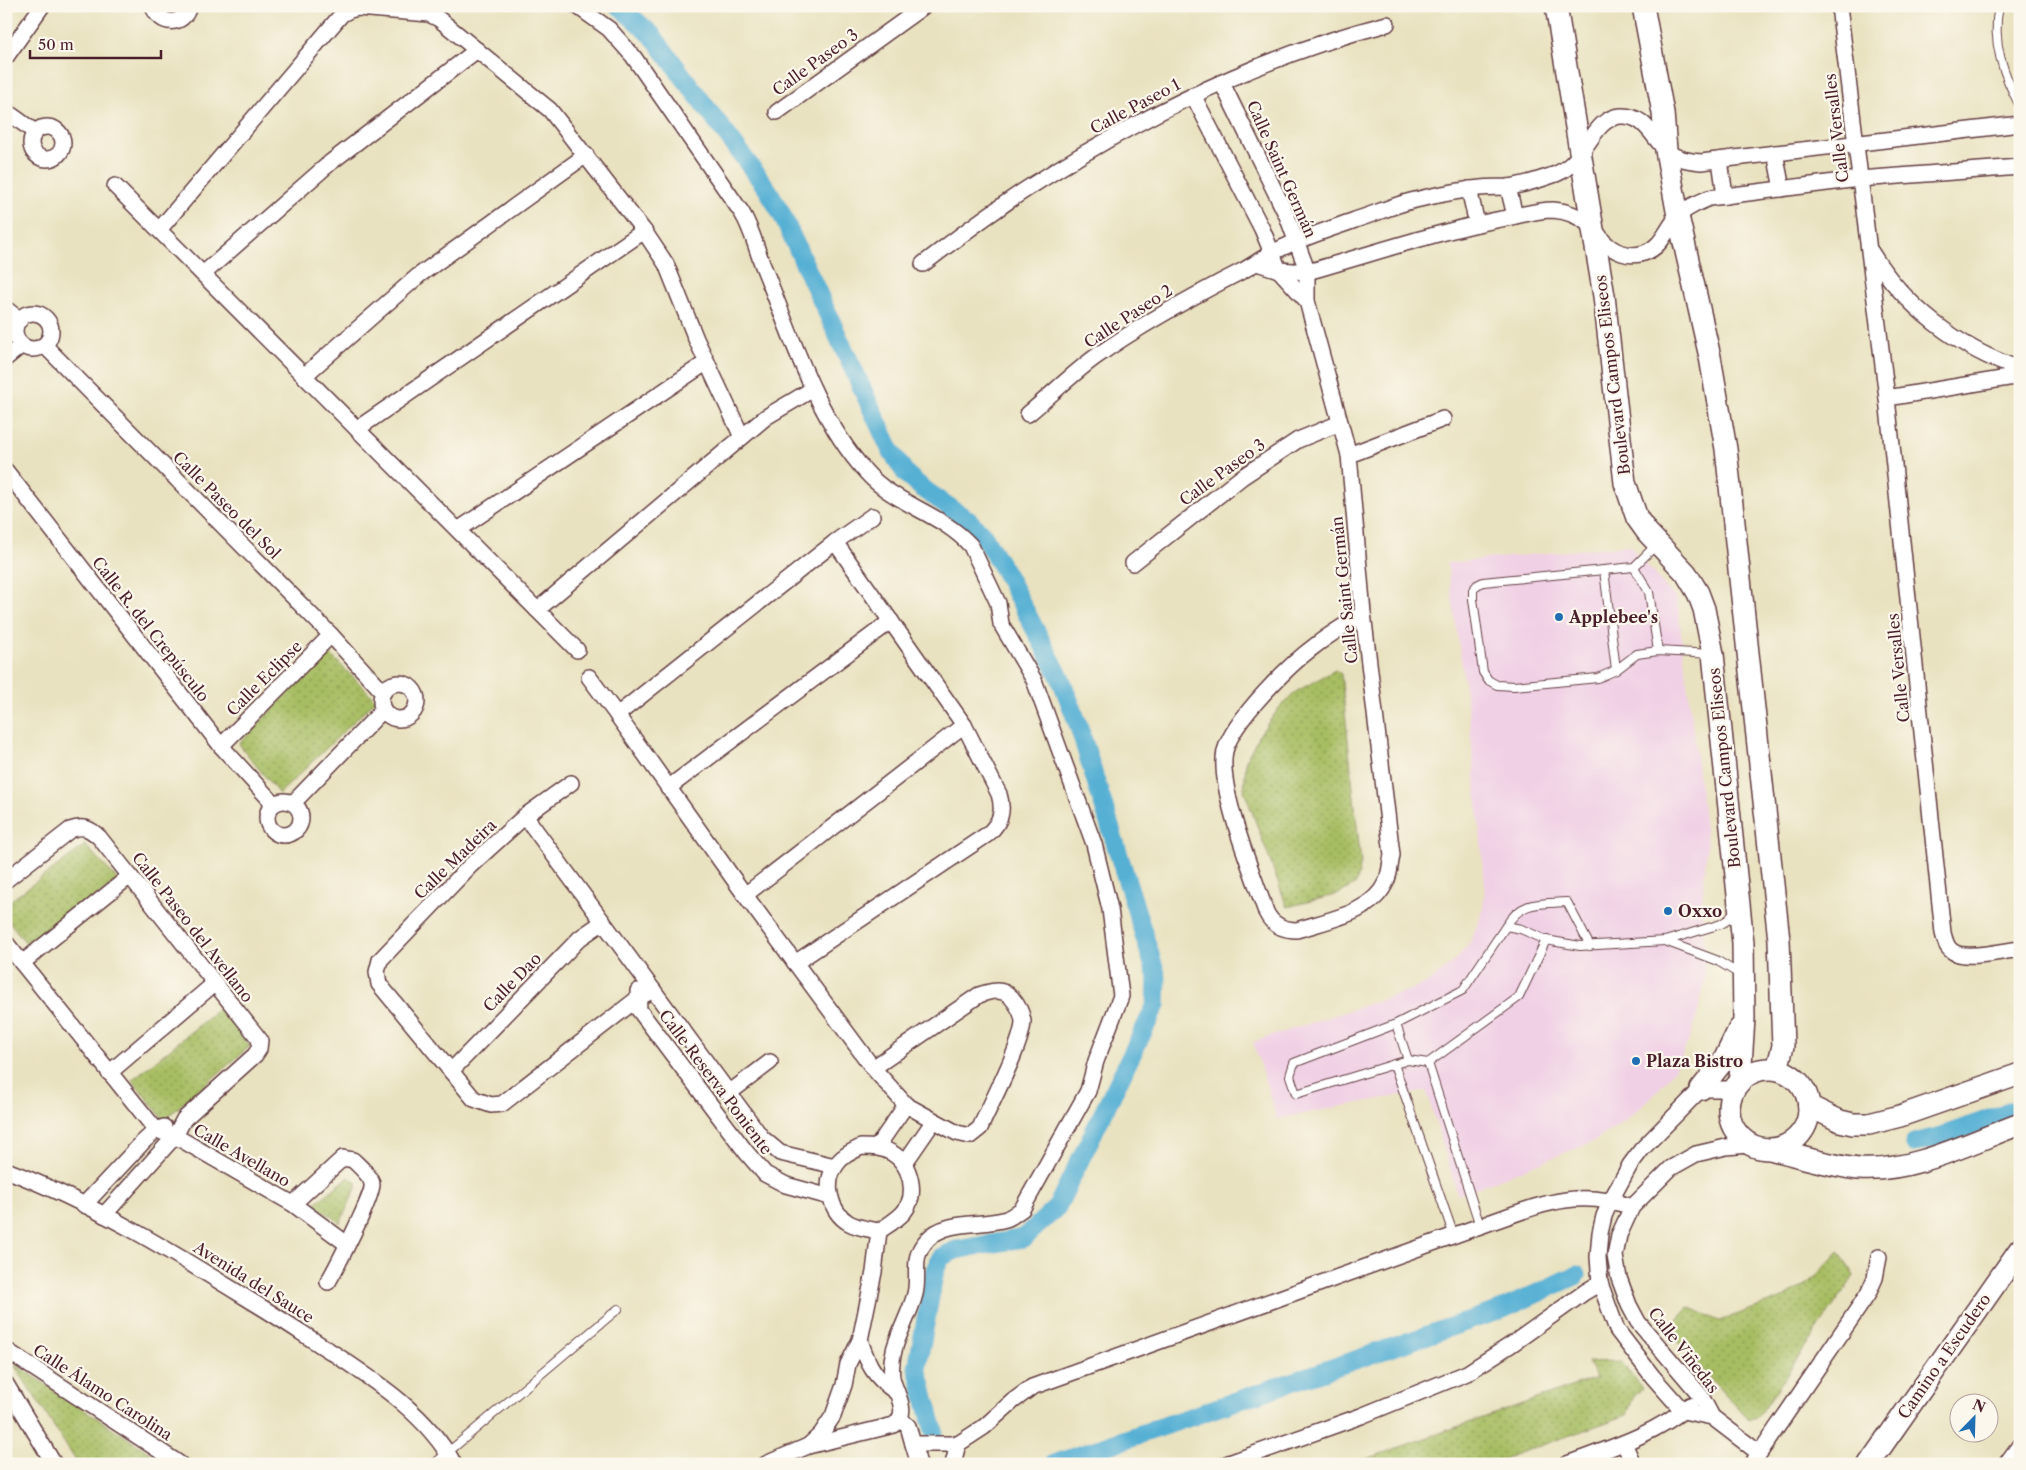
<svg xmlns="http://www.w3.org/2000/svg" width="2026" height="1470" font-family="'Libre Caslon Text',serif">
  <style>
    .built { fill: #f0d0e5 }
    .park { fill: url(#park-dots); stroke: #786e46 }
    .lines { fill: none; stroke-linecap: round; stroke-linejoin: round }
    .canal { stroke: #56b0d4; stroke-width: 19 }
    .lane-casing { stroke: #623c41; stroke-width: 10 }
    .street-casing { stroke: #623c41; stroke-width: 18 }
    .secondary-casing { stroke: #623c41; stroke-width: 24 }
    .lane { stroke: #fff; stroke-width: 8 }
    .street { stroke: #fff; stroke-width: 15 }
    .secondary { stroke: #fff; stroke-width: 21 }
    .poi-dot { fill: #1f6fb2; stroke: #fbf7ec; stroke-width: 2 }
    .labels { text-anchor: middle; stroke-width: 4.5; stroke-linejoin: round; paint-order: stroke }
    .street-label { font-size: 16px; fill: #4a1f2b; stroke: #fbf7ec }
    .poi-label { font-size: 16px; font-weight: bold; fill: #4a1f2b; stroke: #fbf7ec; text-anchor: start }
  </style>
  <defs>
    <pattern id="park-dots" width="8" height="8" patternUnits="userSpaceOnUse" patternTransform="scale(1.25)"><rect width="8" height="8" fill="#a7bd62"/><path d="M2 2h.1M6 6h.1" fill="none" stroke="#8a9951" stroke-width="1.8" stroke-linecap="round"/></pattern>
  </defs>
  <rect width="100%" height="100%" fill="#fbf7ec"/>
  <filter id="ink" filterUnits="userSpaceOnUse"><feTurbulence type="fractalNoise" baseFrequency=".02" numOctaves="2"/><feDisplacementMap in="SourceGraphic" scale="10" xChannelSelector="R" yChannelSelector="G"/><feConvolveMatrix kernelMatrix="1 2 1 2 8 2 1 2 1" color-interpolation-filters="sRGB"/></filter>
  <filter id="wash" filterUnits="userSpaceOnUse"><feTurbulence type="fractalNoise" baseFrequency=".0096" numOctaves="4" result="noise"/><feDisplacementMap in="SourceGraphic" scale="20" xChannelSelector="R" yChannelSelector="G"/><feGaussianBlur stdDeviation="1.12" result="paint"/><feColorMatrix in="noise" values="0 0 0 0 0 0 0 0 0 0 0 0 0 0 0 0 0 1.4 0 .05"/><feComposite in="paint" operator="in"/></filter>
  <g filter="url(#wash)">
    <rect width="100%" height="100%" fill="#e9e2c0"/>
    <!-- built -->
    <path class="built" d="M1629,545L1677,600L1707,845L1702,901L1705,980L1697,1016L1688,1042L1675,1069L1655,1094L1626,1120L1595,1141L1458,1195L1426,1090L1277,1119L1253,1042L1405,992L1429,982L1455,961L1471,941L1483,910L1485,885L1469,715L1447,563Z"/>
    <!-- park -->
    <g class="park">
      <path d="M327,651L376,700L279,794L239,744Z"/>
      <path d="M1335,670L1341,674L1361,863L1356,884L1339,894L1287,907L1244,790L1246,760L1259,735L1280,707L1297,691Z"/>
      <path d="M85,845L118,880L30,948L6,918V904Z"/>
      <path d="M220,1008L250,1046L164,1120L132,1080Z"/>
      <path d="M349,1177L358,1184L340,1223L314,1204Z"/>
      <path d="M1839,1251L1854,1276L1758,1417L1748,1419L1667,1330L1689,1307L1719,1321L1785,1297L1809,1283Z"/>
      <path d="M1620,1361L1642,1388L1633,1398L1627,1415L1489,1464H1352L1596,1378L1588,1362Z"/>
      <path d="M13,1363L167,1464H78Z"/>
    </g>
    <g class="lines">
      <!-- canal -->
      <g class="canal">
        <path d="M619,6L652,35L768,190L781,213L891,451L906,474L922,488L968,520L983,535L1006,574L1060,677L1078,724L1157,977L1156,1005L1057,1207L1024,1238L956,1250L941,1257L935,1270L917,1368L934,1431"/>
        <path d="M1914,1143L1942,1136L2020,1108"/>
        <path d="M1054,1464L1503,1309L1577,1275"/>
      </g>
    </g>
  </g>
  <g filter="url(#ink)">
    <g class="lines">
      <defs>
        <g id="lane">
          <path d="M1999,6C1991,42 2004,76 2020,106"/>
          <path d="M1657,544L1634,567L1483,582L1477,585L1473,590V599L1483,672L1488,680L1497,685L1514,686L1598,678L1616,670L1637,654L1658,651L1712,654"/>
          <path d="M1634,567L1649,592L1658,651"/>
          <path d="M1604,570L1616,670"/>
          <path d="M1506,926C1522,900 1539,904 1567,902L1590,946"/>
          <path d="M1665,941L1716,960L1741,975"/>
          <path d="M1396,1024L1408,1060L1428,1063L1519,997L1546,940L1580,946L1665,941L1721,924L1729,919L1736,910"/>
          <path d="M1408,1060L1296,1094L1290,1076L1294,1063L1396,1024L1463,990L1506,926L1521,929L1546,940"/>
          <path d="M1428,1063L1480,1226"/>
          <path d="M1394,1064L1454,1236"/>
          <path d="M434,1464L618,1309"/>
        </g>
        <g id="street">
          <path d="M153,6C159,26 184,27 189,6"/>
          <path d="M577,6L609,29L633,56L742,213C752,229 756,248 763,266C791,334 816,417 866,472C895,505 942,513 971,546L998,603L1001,624L1034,680L1094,844L1110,909L1121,996L1096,1061L1088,1091L1022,1209C1017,1212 1012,1217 1006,1219C981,1227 946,1219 927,1240C910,1258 920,1274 915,1294C908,1322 888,1346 892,1377C895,1394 911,1412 894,1425L808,1446L766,1464"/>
          <path d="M1839,6L1887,398L1943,933C1945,940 1946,947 1952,951C1964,961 2004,951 2020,949"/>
          <path d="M6,57L42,6"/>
          <path d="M1222,83L1287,216L1304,262L1307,272V301L1349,455L1363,613L1392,855C1390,864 1390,874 1386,882C1372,914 1327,920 1297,930C1283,930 1272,925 1266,912C1253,874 1217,788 1225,751C1233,720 1290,664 1316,645C1331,633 1348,624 1363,613"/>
          <path d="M1193,95L1262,229L1279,270L1307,301"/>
          <path d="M6,111L35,132"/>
          <path d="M777,112L924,6"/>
          <circle cx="47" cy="143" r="16"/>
          <path d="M1775,153L1782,189"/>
          <path d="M1720,160L1725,196"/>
          <path d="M115,186L577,650"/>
          <path d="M1508,187L1515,216"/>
          <path d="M1469,189L1477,224"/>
          <path d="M159,230L342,14L350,10L358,8L429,14L439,19L550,110L644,231L666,264L696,339L742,437"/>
          <path d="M1871,252C1904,306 1959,349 2020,369"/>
          <path d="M1257,263L1279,270L1307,272C1371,254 1436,232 1501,219C1518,216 1536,210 1553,210C1567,211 1581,217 1591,226C1596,230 1599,236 1603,241C1614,252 1629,258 1644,253C1662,247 1666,230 1677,217C1685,208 1698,203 1709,198L1859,179L2020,167"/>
          <path d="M923,264C947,246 971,227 996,210C1024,189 1055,171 1085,153C1179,98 1281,51 1387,24"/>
          <path d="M203,274L331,162L477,50"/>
          <path d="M6,309L20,320"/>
          <circle cx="33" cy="331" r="18"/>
          <path d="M44,345L331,635L383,692"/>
          <path d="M6,358L22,345"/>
          <path d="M304,376L418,276L586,155"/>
          <path d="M1887,398L2020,376"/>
          <path d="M1028,414C1050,396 1071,375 1094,358C1140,325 1191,297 1242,271C1252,266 1261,259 1272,253C1297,239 1328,230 1355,220C1374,214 1392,206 1411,201C1431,196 1452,192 1472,189C1484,187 1495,187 1507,187C1522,186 1542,179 1556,174C1587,162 1592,117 1621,116C1644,115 1651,135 1665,149C1674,159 1689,161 1701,162L2020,124"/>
          <path d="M357,429L644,231"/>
          <path d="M1349,455L1443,419"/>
          <path d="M6,471L221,746L274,804"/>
          <path d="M458,530L707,362"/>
          <path d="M1133,563L1242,477L1298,440L1340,423"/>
          <path d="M537,610L766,417L813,389"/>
          <path d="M589,677L617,715L745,895L873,1068L906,1105L957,1133L970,1136L980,1128C990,1105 1023,1043 1023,1021C1022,1011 1017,1004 1011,997C1002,988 990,991 979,995L873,1068"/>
          <circle cx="399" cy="701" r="18"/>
          <path d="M617,715L835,542L872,516"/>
          <path d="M221,746L331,635"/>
          <path d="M571,783L525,816L470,866L380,960L377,972L379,984L474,1099L491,1105L502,1104L637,999L653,990"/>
          <path d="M668,788L891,621"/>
          <circle cx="284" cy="818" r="17"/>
          <path d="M293,803L383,710"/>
          <path d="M525,816L762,1138L780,1153L835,1166"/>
          <path d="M6,880L70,830C83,825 89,828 99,837L260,1040L259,1049L255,1055L184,1119L175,1136L104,1215"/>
          <path d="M745,895L964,725"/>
          <path d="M6,943L156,1130L175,1136L293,1204L347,1244"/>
          <path d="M22,963L130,876"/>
          <path d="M795,963L988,834C1001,822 1004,811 999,794L964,725L835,542"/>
          <path d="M638,991L639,1010L746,1152L765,1174L786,1185L830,1197"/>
          <path d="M451,1071L580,938L603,922"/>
          <path d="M109,1073L215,983"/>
          <path d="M729,1093L770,1062"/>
          <path d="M1749,1145L1726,1147L1696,1154L1671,1168L1632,1207L1619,1235L1615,1256L1619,1278L1629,1305L1638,1322L1701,1396L1712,1417L1759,1453"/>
          <path d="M861,1147C872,1147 882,1147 892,1153C911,1164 918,1194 904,1212C897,1220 888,1225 879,1231C869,1229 858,1228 849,1223C830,1212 823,1183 836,1165C842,1156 851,1152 861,1147Z"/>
          <path d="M877,1147L906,1105"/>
          <path d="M904,1164L933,1122"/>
          <path d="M6,1170C93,1203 174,1253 253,1302C280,1318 306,1336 333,1353C378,1383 427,1415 454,1464"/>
          <path d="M293,1204L343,1158L353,1160C359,1166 371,1176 372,1184C374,1195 336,1268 328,1282"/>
          <path d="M84,1205L143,1142L156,1130L164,1127"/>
          <path d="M860,1340C868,1365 874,1377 896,1392"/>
          <path d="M6,1350L180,1464"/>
          <path d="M6,1384L54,1464"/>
          <path d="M1712,1417L1683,1411L1653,1377L1617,1330L1600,1283L1598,1257L1600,1233L1604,1216L1611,1200L1630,1165L1642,1149L1701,1089H1734"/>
          <path d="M901,1420L908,1426L913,1444H958L984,1427L1013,1401L1032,1387L1480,1226C1536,1207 1573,1187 1632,1207"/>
          <path d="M1624,1443L1633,1464"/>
          <path d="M913,1444L919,1464"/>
          <path d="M808,1446L821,1434L833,1416L844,1385L848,1364L860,1340L874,1272L879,1231"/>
          <path d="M953,1464L958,1444"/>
          <path d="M1226,1464L1361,1416L1467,1373L1512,1344L1585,1292L1600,1283"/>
          <path d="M1567,1464C1610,1448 1654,1435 1690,1405"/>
          <path d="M1752,1464L1868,1294L1875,1278L1879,1257"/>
          <path d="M2006,1464L2020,1445"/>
        </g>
        <g id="secondary">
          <path d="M1556,6L1604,296L1625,483L1637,518L1647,532L1686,573L1698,593L1704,609L1713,654L1743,943L1744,1018L1740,1080"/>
          <path d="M1643,6L1663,113L1666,150L1678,216L1710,357L1726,449L1779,940L1783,1046L1777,1069"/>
          <circle cx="1769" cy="1109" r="40"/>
          <path d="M1701,1089L1724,1060L1739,1029"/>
          <path d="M1809,1106L1840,1121L1853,1124H1869L1900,1116L2020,1074"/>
          <path d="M1774,1150C1802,1157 1831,1166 1859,1169C1912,1173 1971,1142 2020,1124"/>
          <path d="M1869,1464L2020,1249"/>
        </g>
      </defs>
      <!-- lane casing -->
      <use href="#lane" class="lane-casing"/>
      <!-- street casing -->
      <use href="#street" class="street-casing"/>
      <!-- secondary casing -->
      <use href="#secondary" class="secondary-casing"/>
      <!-- lane -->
      <use href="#lane" class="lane"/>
      <!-- street -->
      <use href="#street" class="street"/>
      <!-- secondary -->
      <use href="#secondary" class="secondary"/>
    </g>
  </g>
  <!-- markers -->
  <g class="poi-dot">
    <circle cx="1559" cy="617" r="5"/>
    <circle cx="1668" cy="911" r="5"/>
    <circle cx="1636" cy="1061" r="5"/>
  </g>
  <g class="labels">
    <!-- street labels -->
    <g class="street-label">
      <text transform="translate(815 62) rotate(-36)" y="6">Calle Paseo 3</text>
      <text transform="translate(1135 106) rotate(-28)" y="6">Calle Paseo 1</text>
      <text transform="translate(1836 128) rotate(-97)" y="6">Calle Versalles</text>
      <text transform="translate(1282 169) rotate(66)" y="6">Calle Saint Germán</text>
      <text transform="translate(1128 316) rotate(-33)" y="6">Calle Paseo 2</text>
      <text transform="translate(1612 375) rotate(-97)" y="6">Boulevard Campos Eliseos</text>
      <text transform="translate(1222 472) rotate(-36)" y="6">Calle Paseo 3</text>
      <text transform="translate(227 505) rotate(45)" y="6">Calle Paseo del Sol</text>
      <text transform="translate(1344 590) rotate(-96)" y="6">Calle Saint Germán</text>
      <text transform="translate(151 629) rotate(52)" y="6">Calle R. del Crepúsculo</text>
      <text transform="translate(1898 668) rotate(-96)" y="6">Calle Versalles</text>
      <text transform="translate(264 678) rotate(-45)" y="6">Calle Eclipse</text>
      <text transform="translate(1724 768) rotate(-96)" y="6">Boulevard Campos Eliseos</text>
      <text transform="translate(455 859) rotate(-44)" y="6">Calle Madeira</text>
      <text transform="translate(193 927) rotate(52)" y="6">Calle Paseo del Avellano</text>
      <text transform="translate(512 982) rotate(-46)" y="6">Calle Dao</text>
      <text transform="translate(716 1082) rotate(53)" y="6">Calle Reserva Poniente</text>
      <text transform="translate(242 1155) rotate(30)" y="6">Calle Avellano</text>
      <text transform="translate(254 1282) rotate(32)" y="6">Avenida del Sauce</text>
      <text transform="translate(1684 1350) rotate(52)" y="6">Calle Viñedas</text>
      <text transform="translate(1944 1356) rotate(-55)" y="6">Camino a Escudero</text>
      <text transform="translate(103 1392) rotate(33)" y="6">Calle Álamo Carolina</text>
    </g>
    <!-- poi labels -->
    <g class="poi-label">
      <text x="1569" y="623">Applebee's</text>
      <text x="1678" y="917">Oxxo</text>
      <text x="1646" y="1067">Plaza Bistro</text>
    </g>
  </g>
  <!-- margin -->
  <rect width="2026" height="1470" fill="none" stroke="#fbf7ec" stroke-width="25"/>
  <!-- north arrow -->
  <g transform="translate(1974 1418) rotate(23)"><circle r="24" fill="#fbf7ec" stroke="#b4a19f"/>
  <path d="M0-4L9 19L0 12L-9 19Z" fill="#1f6fb2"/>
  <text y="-8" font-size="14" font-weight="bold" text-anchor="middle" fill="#4a1f2b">N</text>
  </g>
  <!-- scale -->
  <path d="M30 50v8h131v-8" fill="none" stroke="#4a1f2b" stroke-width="2.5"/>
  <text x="38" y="50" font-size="15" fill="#4a1f2b" stroke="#fbf7ec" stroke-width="4" paint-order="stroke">50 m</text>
</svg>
